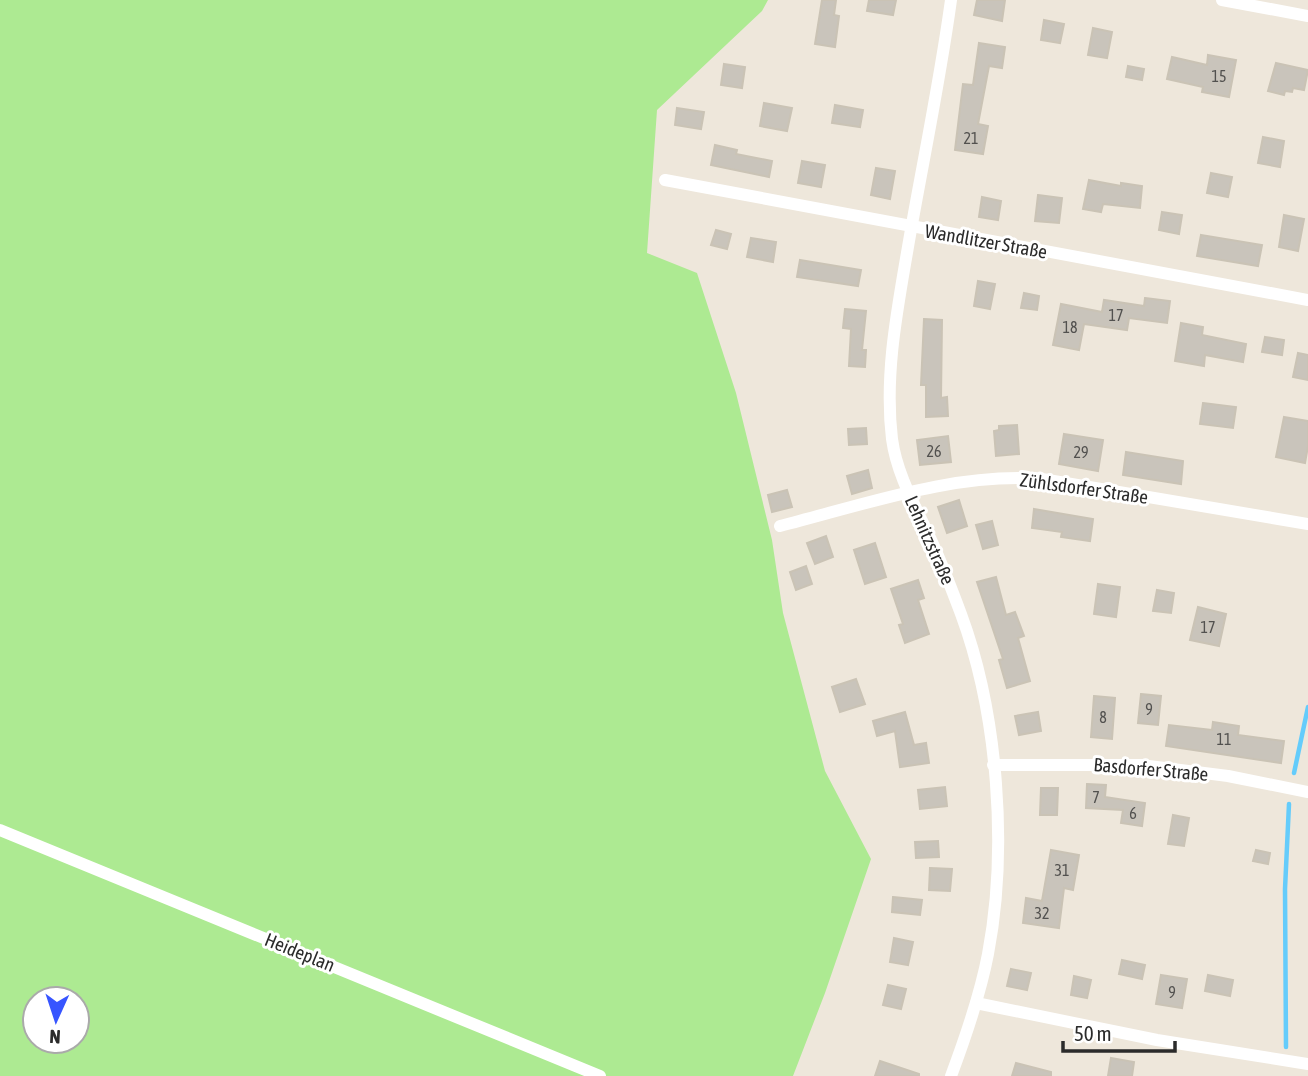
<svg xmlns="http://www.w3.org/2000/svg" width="1308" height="1076" font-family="'Asap Condensed',sans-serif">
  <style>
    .green { fill: #adea92; fill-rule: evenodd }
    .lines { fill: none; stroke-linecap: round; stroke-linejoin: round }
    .stream { stroke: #64ccfb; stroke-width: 4.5 }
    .building { fill: #c9c4bb; stroke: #cac3b5; stroke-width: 2 }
    .minor { stroke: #fff; stroke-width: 12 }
    .labels { text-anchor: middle; stroke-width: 6; stroke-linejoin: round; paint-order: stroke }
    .number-label { font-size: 16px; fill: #52514f }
    .street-label { font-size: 19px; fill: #2b2b2b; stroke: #fff }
  </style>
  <rect width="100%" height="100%" fill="#eee7db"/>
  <!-- green -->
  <path class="green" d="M0,0H768L762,11L657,110L647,253L697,273L736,393L772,540L783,613L825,771L871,859L825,993L793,1076H0ZM35,999H77V1041H35Z"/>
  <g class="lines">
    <!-- stream -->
    <g class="stream">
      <path d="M1294,773L1308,707"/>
      <path d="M1286,1047L1285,889L1289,804"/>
    </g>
  </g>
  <!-- building -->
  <g class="building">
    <path d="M822,0H836L834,15L839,16L835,47L815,44Z"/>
    <path d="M869,0H896L893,15L867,11Z"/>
    <path d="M977,0H1005L1002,21L974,15Z"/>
    <path d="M1044,20L1064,24L1060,43L1041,40Z"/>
    <path d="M1093,28L1112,32L1107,58L1088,55Z"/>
    <path d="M979,43L1005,47L1002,68L989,66L978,124L988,126L983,154L955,150L963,84L973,85Z"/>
    <path d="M1208,55L1236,60L1229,97L1202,92L1203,87L1167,79L1172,57L1207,65Z"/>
    <path d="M1276,63L1308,70L1304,90L1293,88L1292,92L1285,91L1284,95L1268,91Z"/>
    <path d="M724,64L745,67L742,88L721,85Z"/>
    <path d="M1128,66L1144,69L1142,80L1126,77Z"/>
    <path d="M764,103L792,108L787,131L760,126Z"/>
    <path d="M835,105L863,110L860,127L832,123Z"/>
    <path d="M677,108L704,112L701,129L675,125Z"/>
    <path d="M1263,137L1284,141L1280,167L1258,163Z"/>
    <path d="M715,145L737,150L736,154L772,161L769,177L711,165Z"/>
    <path d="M802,161L825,165L821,187L798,183Z"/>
    <path d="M876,168L895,171L890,199L871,195Z"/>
    <path d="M1211,173L1232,177L1228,197L1207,193Z"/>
    <path d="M1089,180L1121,186V183L1142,186L1140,208L1103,204L1101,212L1083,209Z"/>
    <path d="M1038,195L1062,198L1059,223L1035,221Z"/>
    <path d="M982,197L1001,201L998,220L979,217Z"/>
    <path d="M1162,212L1182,215L1179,234L1159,230Z"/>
    <path d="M1284,215L1304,219L1298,251L1279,247Z"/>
    <path d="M716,230L731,234L727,249L711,245Z"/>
    <path d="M1201,235L1262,245L1258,266L1197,256Z"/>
    <path d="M751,238L776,242L773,262L747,257Z"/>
    <path d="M800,260L861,270L858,286L797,277Z"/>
    <path d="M978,281L995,284L990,309L974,306Z"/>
    <path d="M1024,293L1039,296L1037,310L1021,308Z"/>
    <path d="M1145,298L1170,301L1167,323L1129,318L1127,330L1084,324L1079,350L1053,345L1061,304L1102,312L1104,300L1144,306Z"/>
    <path d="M845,309L866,311L862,350H866L865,367L849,366L851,329L843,328Z"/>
    <path d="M924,319L942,320L941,398L947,397L948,416L926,417V385H921Z"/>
    <path d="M1181,323L1203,327L1202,335L1246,344L1243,362L1205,355L1204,366L1175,361Z"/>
    <path d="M1265,337L1284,340L1282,355L1262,352Z"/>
    <path d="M1298,353L1308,355V380L1293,377Z"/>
    <path d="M1203,403L1236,407L1233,428L1200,424Z"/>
    <path d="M1284,417L1308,421V446L1305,463L1276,457Z"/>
    <path d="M1017,425L1019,454L996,456L994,431L999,430V426Z"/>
    <path d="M866,428L867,444L849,445L848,429Z"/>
    <path d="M1064,434L1103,440L1098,471L1059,464Z"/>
    <path d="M948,436L951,462L920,465L917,440Z"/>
    <path d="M1126,452L1183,461L1181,484L1123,475Z"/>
    <path d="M868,470L872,488L852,494L847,476Z"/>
    <path d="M787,490L792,507L772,512L768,495Z"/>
    <path d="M959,500L967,526L947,533L938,507Z"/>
    <path d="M1034,509L1093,519L1090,541L1061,537L1062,532L1032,528Z"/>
    <path d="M992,521L998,545L983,549L976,525Z"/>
    <path d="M826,536L833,557L815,564L807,543Z"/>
    <path d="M875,543L886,577L865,584L854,550Z"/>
    <path d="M806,566L812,584L796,590L790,572Z"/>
    <path d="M996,577L1006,615L1015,612L1024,636L1018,638L1030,681L1007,688L999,660L1003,659L977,582Z"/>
    <path d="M918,580L924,598L918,600L929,634L905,643L899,625L903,624L891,589Z"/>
    <path d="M1098,584L1120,587L1116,617L1094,614Z"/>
    <path d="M1157,590L1174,593L1171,613L1153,611Z"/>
    <path d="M1198,607L1226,614L1219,646L1190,640Z"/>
    <path d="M856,679L865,704L840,712L832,687Z"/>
    <path d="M1141,694L1161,696L1158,725L1138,723Z"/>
    <path d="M1094,696L1115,698L1112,739L1091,737Z"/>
    <path d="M905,712L914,745L926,743L929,763L900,767L895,731L877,736L873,721Z"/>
    <path d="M1038,712L1041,731L1019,735L1015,716Z"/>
    <path d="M1213,722L1239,726L1238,735L1284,741L1281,763L1166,746L1169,725L1212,730Z"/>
    <path d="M1087,784L1106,785L1105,797L1145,803L1142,826L1121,823L1123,810L1086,808Z"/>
    <path d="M945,787L947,806L920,809L918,790Z"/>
    <path d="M1041,788H1058L1057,815H1040Z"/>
    <path d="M1173,815L1189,818L1184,846L1168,844Z"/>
    <path d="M938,841L939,857L916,858L915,842Z"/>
    <path d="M1051,850L1079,855L1073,890L1064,888L1059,928L1023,923L1026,898L1042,901Z"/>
    <path d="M1256,850L1270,853L1268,864L1253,861Z"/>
    <path d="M930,868L952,869L950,891L929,890Z"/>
    <path d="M893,897L922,900L920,915L892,912Z"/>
    <path d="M894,938L913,942L908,965L890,962Z"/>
    <path d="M1122,960L1145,965L1142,979L1119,974Z"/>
    <path d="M1011,969L1031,973L1027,990L1007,986Z"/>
    <path d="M1161,975L1187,979L1182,1008L1156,1004Z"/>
    <path d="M1208,975L1233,980L1230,996L1205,991Z"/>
    <path d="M1074,976L1091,980L1087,998L1071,995Z"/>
    <path d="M888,985L906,989L901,1009L883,1005Z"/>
    <path d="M1111,1058L1134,1062L1132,1076H1108Z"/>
    <path d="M880,1061L919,1074V1076H875Z"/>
    <path d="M1016,1063L1051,1072V1076H1012Z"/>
  </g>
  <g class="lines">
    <!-- minor -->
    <g class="minor">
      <path d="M951,0C940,81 923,161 909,241C898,306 884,373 892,439C897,476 917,509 932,542C943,566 952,590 961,614C998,714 1008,849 988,954C980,996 966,1036 951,1076"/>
      <path d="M1222,0L1308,16"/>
      <path d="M665,180L1308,300"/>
      <path d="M780,526C863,505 955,472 1042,479L1308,524"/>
      <path d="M993,765H1141L1228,776L1308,792"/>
      <path d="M0,830L600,1076"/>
      <path d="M976,1003L1157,1040L1308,1064"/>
    </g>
  </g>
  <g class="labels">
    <!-- number labels -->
    <g class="number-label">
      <text x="1219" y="82">15</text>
      <text x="971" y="144">21</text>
      <text x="1116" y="321">17</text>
      <text x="1070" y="333">18</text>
      <text x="934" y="457">26</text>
      <text x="1081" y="458">29</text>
      <text x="1208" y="633">17</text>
      <text x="1149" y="715">9</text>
      <text x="1103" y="723">8</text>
      <text x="1224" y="745">11</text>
      <text x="1096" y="803">7</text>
      <text x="1133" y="819">6</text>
      <text x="1062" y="876">31</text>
      <text x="1042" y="919">32</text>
      <text x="1172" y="998">9</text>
    </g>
    <!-- street labels -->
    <g class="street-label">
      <text transform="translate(986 241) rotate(10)" y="7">Wandlitzer Straße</text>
      <text transform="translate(1084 488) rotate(8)" y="7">Zühlsdorfer Straße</text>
      <text transform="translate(930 540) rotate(66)" y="7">Lehnitzstraße</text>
      <text transform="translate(1151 769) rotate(5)" y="7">Basdorfer Straße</text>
      <text transform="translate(300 952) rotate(22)" y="7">Heideplan</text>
    </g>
  </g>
  <!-- north arrow -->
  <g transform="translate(56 1020) rotate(183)"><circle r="33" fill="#ffffff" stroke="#aaaaaa" stroke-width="2"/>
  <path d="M0-5L12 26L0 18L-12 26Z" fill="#3755ff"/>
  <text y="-10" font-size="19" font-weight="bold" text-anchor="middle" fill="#2b2b2b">N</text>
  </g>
  <!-- scale -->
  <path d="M1063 1041v10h112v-10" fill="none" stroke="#2b2b2b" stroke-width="3.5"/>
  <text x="1074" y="1041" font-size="21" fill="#2b2b2b" stroke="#ffffff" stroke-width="5" paint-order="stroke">50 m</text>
</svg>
